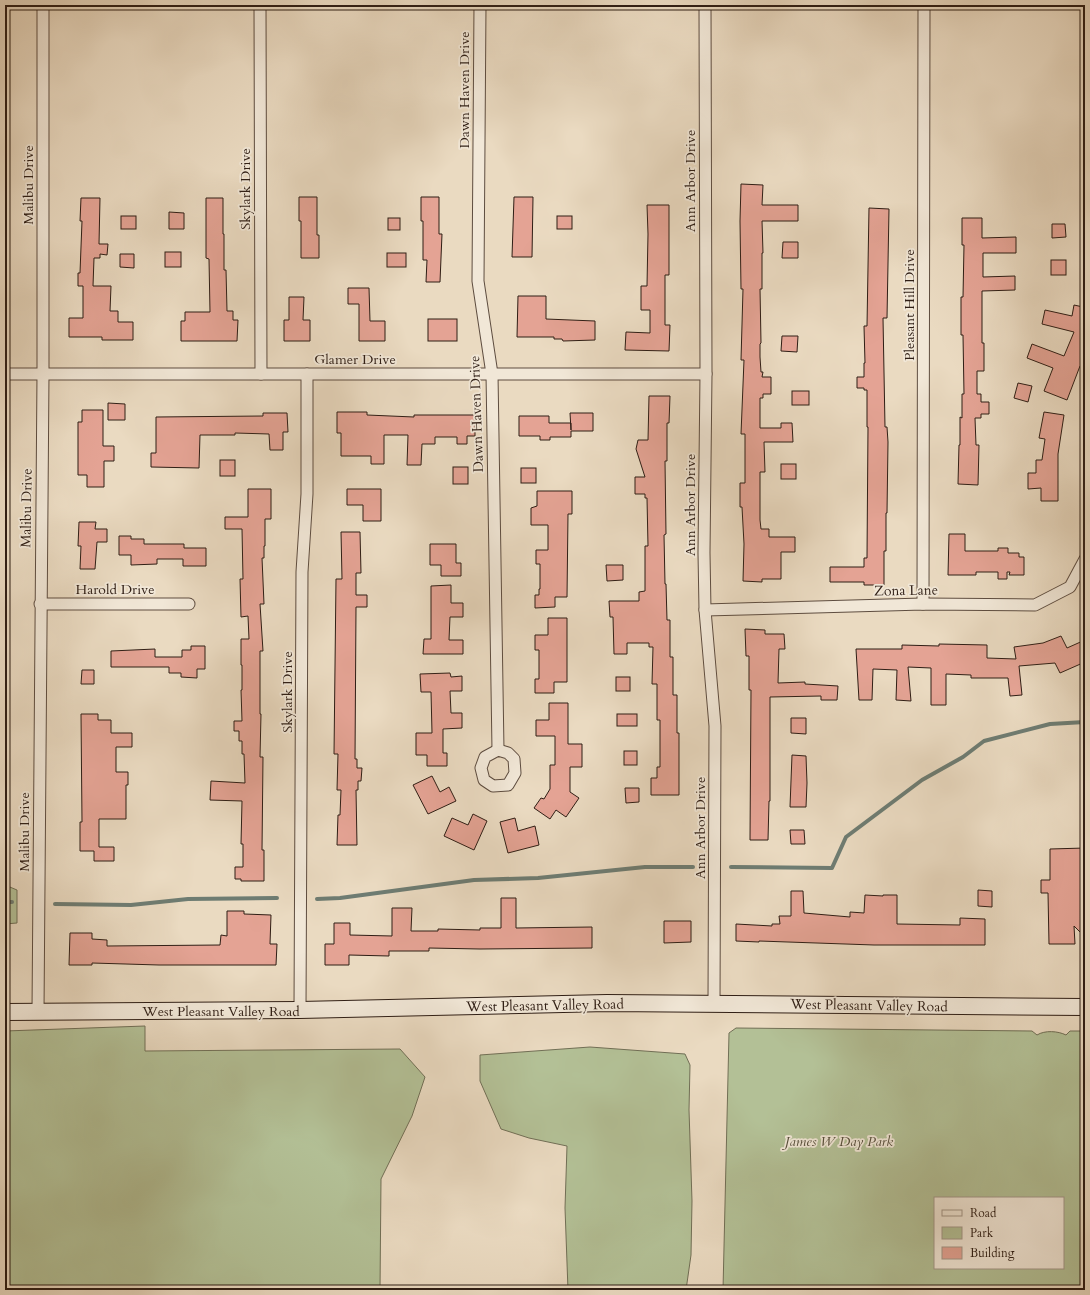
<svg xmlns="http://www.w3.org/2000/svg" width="1090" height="1295" font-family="Cardo,serif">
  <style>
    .green { fill: #b3c096; stroke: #716f56; fill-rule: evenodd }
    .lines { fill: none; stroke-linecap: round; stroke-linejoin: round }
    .stream { stroke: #6e7c72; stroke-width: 4 }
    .building { fill: #e4a394; stroke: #2f1e15 }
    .street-casing { stroke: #5e4d40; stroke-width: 13 }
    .secondary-casing { stroke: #2f1e15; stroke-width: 18 }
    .street { stroke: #f1e7d7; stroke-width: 11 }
    .secondary { stroke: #f1e7d7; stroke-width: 16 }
    .labels { text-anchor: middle; stroke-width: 3.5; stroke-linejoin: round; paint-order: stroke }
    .street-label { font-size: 14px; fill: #2f1e15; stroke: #f1e7d7 }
    .park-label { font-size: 14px; font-style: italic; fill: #574f3c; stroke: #f1e7d7 }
  </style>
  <rect width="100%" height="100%" fill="#eadac1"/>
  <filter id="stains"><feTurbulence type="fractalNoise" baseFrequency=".005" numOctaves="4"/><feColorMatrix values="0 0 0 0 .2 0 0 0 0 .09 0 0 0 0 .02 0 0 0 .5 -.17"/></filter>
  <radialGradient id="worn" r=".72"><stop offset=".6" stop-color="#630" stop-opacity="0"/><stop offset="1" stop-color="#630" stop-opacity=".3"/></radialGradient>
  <!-- green -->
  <g class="green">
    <path d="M5,885L17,890V923L5,924Z"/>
    <path d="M145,1026V1051L400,1049L425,1077L412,1116L381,1179L380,1290H5V1031Z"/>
    <path d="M736,1028L1032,1031L1037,1035C1045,1030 1058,1031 1066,1035L1070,1031H1085V1290H723L729,1033ZM935,1198H1063V1268H935Z"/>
    <path d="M590,1047L685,1054L690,1065L689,1110L692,1201L691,1255L686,1290H568L565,1208L567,1146L529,1138L501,1129L480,1081V1055Z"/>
  </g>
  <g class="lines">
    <!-- stream -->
    <g class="stream">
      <path d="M731,867L832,868L846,837L922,780L963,757L984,741L1050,724L1085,722"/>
      <path d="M317,899L340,898L474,880L538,878L645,867H693"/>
      <path d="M5,902H12"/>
      <path d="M55,904L131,905L188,899L277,898"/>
    </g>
  </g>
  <!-- building -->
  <g class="building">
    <path d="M741,184L763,185L762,205H798V221H762L763,253H762V289H760L761,343L760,344V357L761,372H763L762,377H771V394H763V398H760V428H781V423H792L793,442H764L765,472H760V520L761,529H769V537H795V552H781V579H762V582L743,581L744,544L742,507H740V483H745V434H741L744,360H741L743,289H741L740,221Z"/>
    <path d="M299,197H317V235H319V258H301V221H299Z"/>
    <path d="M421,197H439V234H442L440,282H426L427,260H423V221H421Z"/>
    <path d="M514,197H533L532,257H512Z"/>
    <path d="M81,198H100L99,244H108L107,255L100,254V258H94L93,286H111L110,311H118V322H133V340H102V337H69V318H83V286H78V273H80L82,221H80Z"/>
    <path d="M206,198H223V234H224V270H226L227,311H233V320H238L237,341H181V321H185V312H210L209,259L206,258Z"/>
    <path d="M647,205H669V275H665V325H670L669,351L625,350L626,332L650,333V310H641V286H647L648,234Z"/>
    <path d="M869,208L889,209L887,318H883L885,427H887L888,442L887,513H886V551H884V585H864V582H830V567H864V558H867L868,427H867V390H864V388H857V377H864V363H865L864,326H867Z"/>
    <path d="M169,212L184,213V229H169Z"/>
    <rect x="121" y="216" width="15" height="13"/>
    <rect x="557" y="216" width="15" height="13"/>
    <rect x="388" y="218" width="12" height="12"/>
    <path d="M962,218H982V238L1016,237V253H983V277L1015,276V290L982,291V343H984V371H977V394H981V402H989V414H981V418H975L976,445H979L978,485L958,484L959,445H960V417L962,418V394H964L963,335H961V297H963L964,245H962Z"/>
    <path d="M1052,224H1065L1066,237L1052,238Z"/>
    <path d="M783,242H798V258H782Z"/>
    <rect x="165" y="252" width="16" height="15"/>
    <rect x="387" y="253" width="19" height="14"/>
    <path d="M120,254H134V268L120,267Z"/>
    <rect x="1051" y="260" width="15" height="15"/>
    <path d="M348,288H369L370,321H385V341H359V304H348Z"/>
    <path d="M518,296H546V319L595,321V340L563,341L562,339H554V337H517Z"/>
    <path d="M289,297H304L303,320H310V341H284V320H289Z"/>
    <path d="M1084,304L1085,360L1082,367L1080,366L1067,400L1044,391L1053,368L1027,358L1032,344L1064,356L1074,332L1042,324L1045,310L1072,316L1074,305L1083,307Z"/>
    <rect x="428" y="319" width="29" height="22"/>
    <path d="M782,336H798L797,352L781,351Z"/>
    <path d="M1018,383L1032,386L1028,402L1014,398Z"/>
    <rect x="792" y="391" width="17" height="14"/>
    <path d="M649,396H670L669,423H667V461H665L666,534L664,535L665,584H666L667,620H670V657H673V695H677V733H679V795H651V778H657V767H660V720H657V684H652L653,647H649V643H627V654H614L613,617H610L609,601H639V592L645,591V546H648L647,498H645V494H635V477H645L636,449L638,440H648Z"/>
    <path d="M108,403L125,404V420H108Z"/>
    <path d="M82,410H103V446H114V461H104V487H87V475H78V422H82Z"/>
    <path d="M337,412H367V415L414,417V415H475V436H467V444H457V437H435V444H422L421,465H407L408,435H384V464H371V456H341V433H337Z"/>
    <path d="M1044,412L1064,415L1058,454V501H1041V488L1028,489V473H1036V460H1042L1045,439L1039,438Z"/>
    <path d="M263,413H287L288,432H283V450H270L269,434L235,433V435H200L199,468L151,467V453H156V417L263,416Z"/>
    <path d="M570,413H593V431H571V437H550V440H540V436H519V416H549V423H571V430Z"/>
    <rect x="220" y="460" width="15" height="16"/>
    <rect x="781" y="464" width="15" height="15"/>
    <rect x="453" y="467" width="15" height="17"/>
    <rect x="521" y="468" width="15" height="15"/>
    <path d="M248,489H271V519H265V546H264V558H262L264,604H260L263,651H260V714H261L260,757H263L262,850H264V881H241V879H235V867H243V844H241L242,801L210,800L211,781L245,783L244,754H242V741H239V731H234V721H242L241,690H242V665H241V639H249L248,616L241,617L240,579H243L242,529H225V517H248Z"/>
    <path d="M347,489H381V521H363V505H347Z"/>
    <path d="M537,491H572V514H568L567,597H555V607L535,608V595H539V589H540V564H536V550H548V525H531V508L537,506Z"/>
    <path d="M79,522H96L95,529H107V542H97L95,569H80L81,546H78Z"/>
    <path d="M341,532H360L361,573H356V595H367V607H356L355,759H357V768H362L361,781H358V790H356L357,845H337L338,815H340L341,790H337L338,754H334L336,579H342Z"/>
    <path d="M949,534H965V551H998V548H1008V553H1019V557H1024V575H1009L1010,572H1007V579H998V572H976V575H948Z"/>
    <path d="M119,536H131V539H144V544H184V548H206V566H183V559H157V564L131,565V555H119Z"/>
    <path d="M430,544H456V563H461V576H441V565H430Z"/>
    <path d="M606,565H623V580L607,581Z"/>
    <path d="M451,585V603H463V617H450L449,640H463V654H423L424,639H431V586Z"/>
    <path d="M548,618H567V682H554V693H535V679H539V650H535V635H548Z"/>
    <path d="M745,629L765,630V634H784L785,649H779L778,683L805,682V684L838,686L837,700H821V696L770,697V801H769L768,840H750L751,690H749V656H746Z"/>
    <path d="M1061,636L1067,648L1085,640V662L1060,673L1055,663L1019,666L1022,695L1010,696L1008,678H971V675L946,674V705H931V668L908,667L911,701L896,700L897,670L873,669L872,700H859L856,649H902V645L939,646V644L987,645V658L1016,659L1014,647L1043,643Z"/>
    <path d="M191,646H205V669H197V678L181,677V673H169V667H111V651L155,649V657H182V650H191Z"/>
    <path d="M82,670H94V684H81Z"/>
    <path d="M450,673L451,677L462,676V691H450L451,713H462V728L443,729V753H447V766H427V755H416V733H432L431,692H421L420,674Z"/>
    <rect x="616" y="677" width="14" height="14"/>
    <path d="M549,703H568V744H582V767H570V792L579,798L566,817L556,810L550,819L534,808L541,798L544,799L550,789V765H555V736H536V720H549Z"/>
    <path d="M81,714H98V720H111V733H132V747H116V772H128V785H126V819H99V847H114V861H94V851H80V822H82Z"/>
    <rect x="617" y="714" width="20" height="12"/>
    <path d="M791,718H806V734L791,733Z"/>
    <rect x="624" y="751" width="13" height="14"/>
    <path d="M792,755L806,756L807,783L806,807H790Z"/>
    <path d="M432,776L440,792L449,787L456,801L428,814L413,785Z"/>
    <path d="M625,788H639V802L626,803Z"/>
    <path d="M473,814L487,821L474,850L444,836L452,818L468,825Z"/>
    <path d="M515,818L518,831L535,826L539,845L508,853L500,822Z"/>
    <path d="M790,830H804L805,844H791Z"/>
    <path d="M1085,848V937L1074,926L1075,944H1049L1048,893H1041V880H1050V849Z"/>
    <path d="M978,890L992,891V907L978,906Z"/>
    <path d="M791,891H803L804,913L850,917V912L864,913L865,895L883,896V895H897V924L960,925V918L985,919V945H874L759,941V942L736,941V924L772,926V924H780L779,916H791Z"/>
    <path d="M501,898H516V928L592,927V948L480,949L429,948V951H389V956L349,955V965H325V944H334V923H350V935L392,936V908H412L411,931H438V929L480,930V928H501Z"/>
    <path d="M227,911H244V914L271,915L270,944H277L276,965H159L92,963V965H69L70,933H92V939L107,940V946L220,945L221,935L227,936Z"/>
    <path d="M664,921H691V942L664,943Z"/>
  </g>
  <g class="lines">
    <defs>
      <g id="street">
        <path d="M260,5L261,374"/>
        <path d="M480,5L478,281L492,374L498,750"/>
        <path d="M705,5L706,374L704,553L705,610L715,726L714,1004"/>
        <path d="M5,374H706"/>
        <path d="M40,604H189"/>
        <path d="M923,604L924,5"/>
        <path d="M705,610L923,604L1035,605L1070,587L1085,559"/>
        <path d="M498,750L508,753L514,759L515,773L508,785L493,786L484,780L481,768L485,757Z"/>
        <path d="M300,1010L302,572L307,494V374"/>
        <path d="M38,1012L43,374V5"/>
      </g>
      <path id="secondary" d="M5,1012L300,1010L607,1003L1085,1007"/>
    </defs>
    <!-- street casing -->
    <use href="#street" class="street-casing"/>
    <!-- secondary casing -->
    <use href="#secondary" class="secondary-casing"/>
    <!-- street -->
    <use href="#street" class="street"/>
    <!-- secondary -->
    <use href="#secondary" class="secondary"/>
  </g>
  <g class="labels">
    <!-- street labels -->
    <g class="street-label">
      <text transform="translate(464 90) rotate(-90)" y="5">Dawn Haven Drive</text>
      <text transform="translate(690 181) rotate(-90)" y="5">Ann Arbor Drive</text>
      <text transform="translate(28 185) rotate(-90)" y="5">Malibu Drive</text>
      <text transform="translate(245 189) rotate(-90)" y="5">Skylark Drive</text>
      <text transform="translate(909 305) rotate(-90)" y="5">Pleasant Hill Drive</text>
      <text x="355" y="364">Glamer Drive</text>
      <text transform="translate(476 414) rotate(-92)" y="5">Dawn Haven Drive</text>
      <text transform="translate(690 505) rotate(-90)" y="5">Ann Arbor Drive</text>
      <text transform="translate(26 508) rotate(-89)" y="5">Malibu Drive</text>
      <text x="115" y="594">Harold Drive</text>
      <text transform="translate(906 590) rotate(-1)" y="5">Zona Lane</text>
      <text transform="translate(287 692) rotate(-90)" y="5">Skylark Drive</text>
      <text transform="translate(700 828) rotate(-90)" y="5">Ann Arbor Drive</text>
      <text transform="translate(24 832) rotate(-90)" y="5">Malibu Drive</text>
      <text transform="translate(545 1005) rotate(-1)" y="5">West Pleasant Valley Road</text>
      <text transform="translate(869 1005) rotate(1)" y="5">West Pleasant Valley Road</text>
      <text x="221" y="1016">West Pleasant Valley Road</text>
    </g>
    <!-- park labels -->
    <g class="park-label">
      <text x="839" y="1146">James W Day Park</text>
    </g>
  </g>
  <!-- margin -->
  <rect width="1090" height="1295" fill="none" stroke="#eadac1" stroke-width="20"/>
  <rect x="6" y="6" width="1078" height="1283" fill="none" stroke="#2f1e15" stroke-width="2"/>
  <rect x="10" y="10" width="1070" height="1275" fill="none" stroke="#2f1e15"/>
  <!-- legend -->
  <rect x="934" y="1197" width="130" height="72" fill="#f1e7d7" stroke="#a39789"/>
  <rect x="942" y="1210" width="20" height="6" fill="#f1e7d7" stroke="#a39789"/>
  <text x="970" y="1217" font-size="12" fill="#2f1e15">Road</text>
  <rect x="942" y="1227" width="20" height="12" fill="#b3c096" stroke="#a39789"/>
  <text x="970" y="1237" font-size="12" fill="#2f1e15">Park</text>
  <rect x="942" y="1247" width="20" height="12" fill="#e4a394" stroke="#a39789"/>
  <text x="970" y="1257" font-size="12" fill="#2f1e15">Building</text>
  <rect width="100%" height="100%" filter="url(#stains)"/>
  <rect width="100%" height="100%" fill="url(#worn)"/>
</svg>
